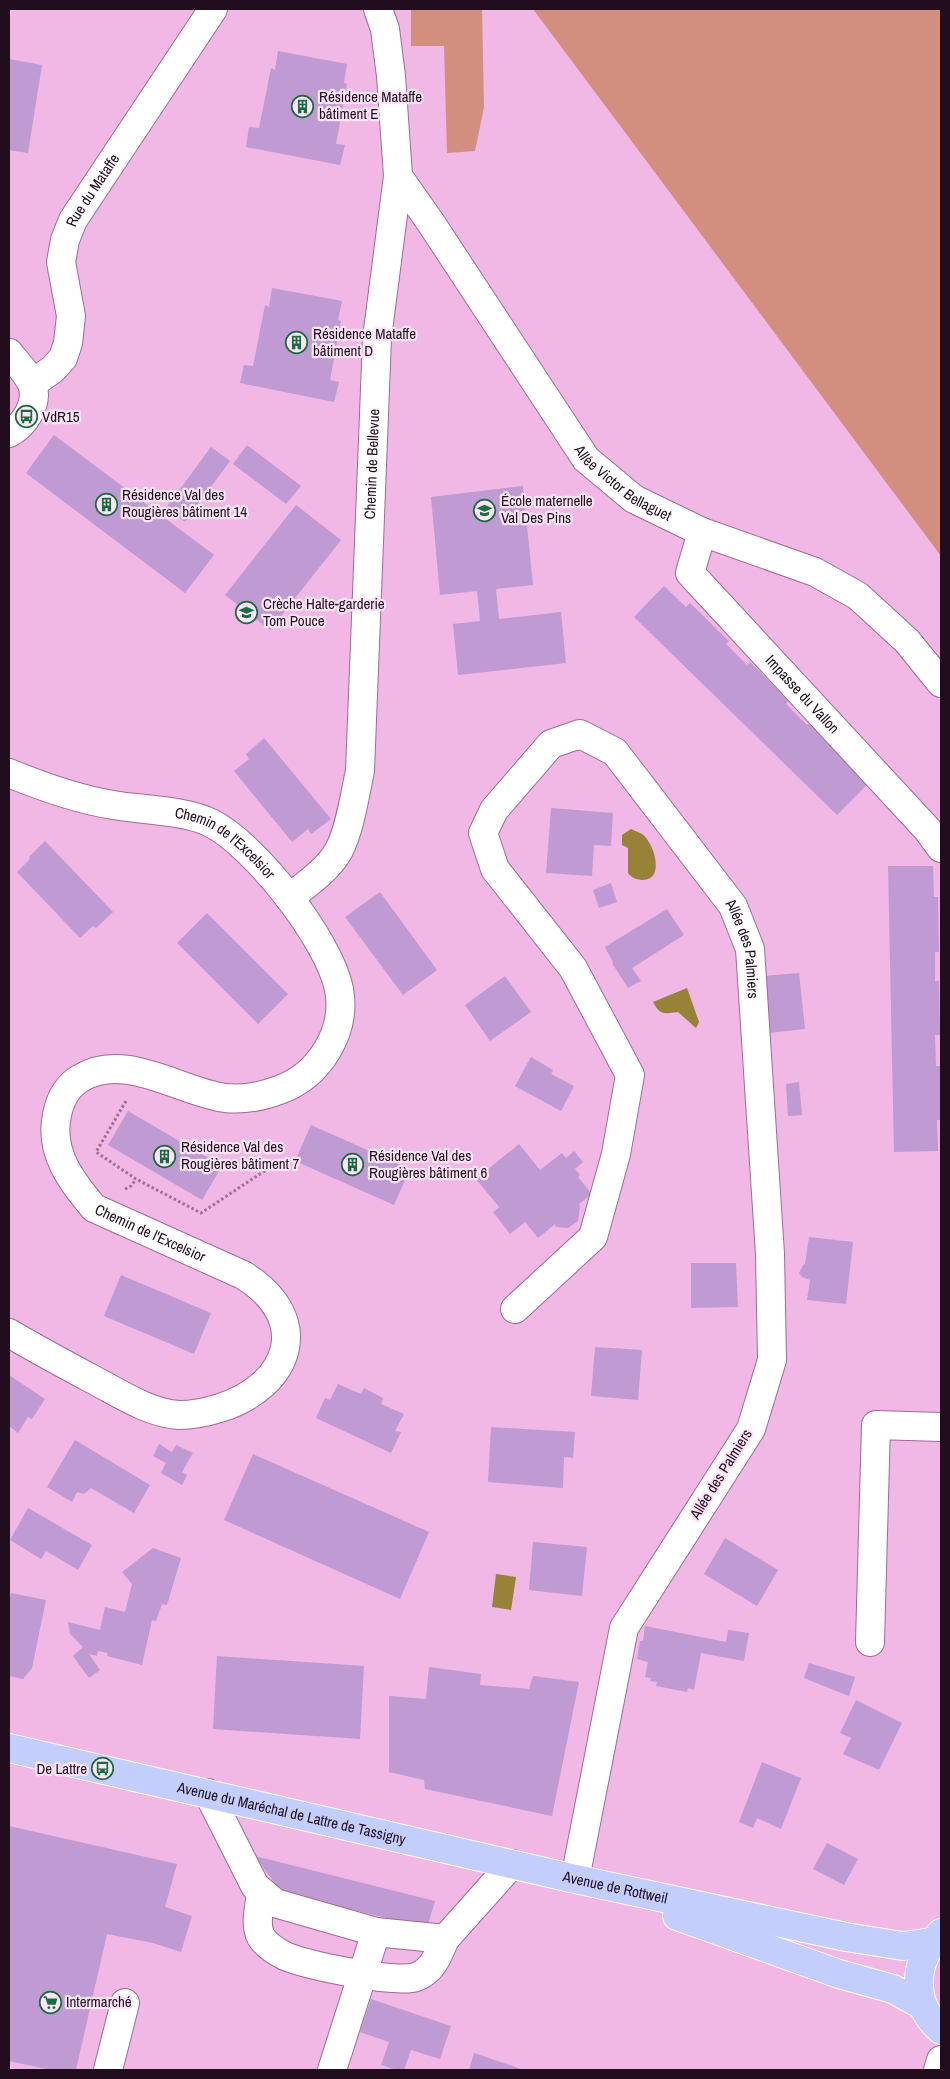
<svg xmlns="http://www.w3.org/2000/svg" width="950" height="2079" font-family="'Archivo Narrow',sans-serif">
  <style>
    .green { fill: #d28f7f }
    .water { fill: #978237 }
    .building { fill: #bf9ad3 }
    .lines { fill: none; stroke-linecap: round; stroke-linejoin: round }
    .minor-casing { stroke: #a06b96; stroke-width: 30 }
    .major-casing { stroke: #fff; stroke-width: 30 }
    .path { stroke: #9b7192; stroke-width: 3; stroke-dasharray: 2.5 2.5; stroke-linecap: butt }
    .minor { stroke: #fff; stroke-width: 28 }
    .major { stroke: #c4cefd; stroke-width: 28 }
    .labels { text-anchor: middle; stroke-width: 4.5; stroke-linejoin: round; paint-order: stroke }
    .poi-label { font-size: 15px; fill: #220d1e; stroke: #fde4f7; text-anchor: start }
    .street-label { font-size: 15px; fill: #220d1e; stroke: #fde4f7 }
  </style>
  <rect width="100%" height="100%" fill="#f1b7e5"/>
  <!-- green -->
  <g class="green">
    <path d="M411,9H482L484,107L475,151L447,153L444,46H411Z"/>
    <path d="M533,9H941V556Z"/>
  </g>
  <!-- water -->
  <g class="water">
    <path d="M631,829C634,831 639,832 642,834C654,842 666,881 642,880C635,879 632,878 628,873V848L622,845V835Z"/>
    <path d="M687,988L699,1022L696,1028L678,1012C664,1014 660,1015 653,1002Z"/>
    <path d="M496,1574L516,1577L511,1610L492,1607Z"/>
  </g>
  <!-- building -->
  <g class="building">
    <path d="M278,51L347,64L344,83L347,84L336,144L345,145L340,165L246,147L249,127L259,128L271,68L275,70Z"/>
    <path d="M9,59L42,65L28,153L9,150Z"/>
    <path d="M272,288L342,301L338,320L341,321L330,380L339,382L334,402L240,383L244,365L253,366L265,305L269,307Z"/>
    <path d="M54,435L214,555L185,593L26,473Z"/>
    <path d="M247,445L301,486L286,504L233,464Z"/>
    <path d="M211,447L230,461L185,522L166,508Z"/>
    <path d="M523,486L533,585L496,589L499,619L561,612L566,663L458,675L453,624L480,621L477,591L440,595L431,497Z"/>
    <path d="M296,505L341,540L270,630L225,595Z"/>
    <path d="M664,586L686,607L690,603L729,641L726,644L747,665L750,662L789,700L786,704L807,725L810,722L849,760L846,763L868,784L837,815L634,617Z"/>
    <path d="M264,738L331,819L311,834L308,829L292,842L234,771L249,759L246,754Z"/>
    <path d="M551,808L613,813L611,846L594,845L592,876L546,873Z"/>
    <path d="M45,841L113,912L96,928L93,926L80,938L17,872L30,859L29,857Z"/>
    <path d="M888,866H933L934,897H938L939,952H935V981H939L940,1035H935L936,1066H940L941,1120H937L938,1151L894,1152Z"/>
    <path d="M611,883L617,902L599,908L593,890Z"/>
    <path d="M380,892L437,970L403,995L345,917Z"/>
    <path d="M667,909L684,935L632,968L641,981L628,988L612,963L613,962L605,947Z"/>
    <path d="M207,913L288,994L258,1024L177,943Z"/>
    <path d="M799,973L805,1029L769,1033L763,976Z"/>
    <path d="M505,976L531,1012L490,1041L465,1005Z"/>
    <path d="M531,1057L553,1070L551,1074L574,1086L561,1111L515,1086Z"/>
    <path d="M799,1082L802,1115L788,1116L786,1084Z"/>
    <path d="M128,1111L222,1166L202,1200L108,1145Z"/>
    <path d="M311,1125L410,1169L394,1205L295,1161Z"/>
    <path d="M519,1144L540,1170L562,1153L566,1158L574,1151L583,1162L575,1169L580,1175L578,1177L592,1194L579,1204L580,1207L578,1221L568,1228L556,1227L555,1224L538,1238L525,1222L510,1234L493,1212L499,1207L476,1179Z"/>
    <path d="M809,1237L853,1242L846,1304L807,1300L810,1280L802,1277L799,1273L803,1265L805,1264Z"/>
    <path d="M691,1263H736L738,1307L691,1308Z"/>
    <path d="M121,1275L211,1313L194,1354L104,1316Z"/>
    <path d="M595,1347L642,1350L638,1400L591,1396Z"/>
    <path d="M9,1375L45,1399L32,1419L28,1417L18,1433L9,1426Z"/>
    <path d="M338,1384L361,1394L364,1388L383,1398L381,1404L404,1414L395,1431L401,1432L391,1453L316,1418L325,1398L330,1400Z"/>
    <path d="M491,1427L575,1432L573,1458L564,1457L563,1488L488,1482Z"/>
    <path d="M75,1440L150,1485L134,1513L91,1488L84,1494L77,1492L72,1502L47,1487Z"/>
    <path d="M159,1444L172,1452L176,1445L193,1453L182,1472L187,1475L182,1485L161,1473L166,1463L153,1456Z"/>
    <path d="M253,1454L429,1532L400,1599L224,1520Z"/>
    <path d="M28,1508L92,1545L78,1570L46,1551L41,1559L10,1540Z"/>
    <path d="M725,1538L778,1570L757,1606L704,1574Z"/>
    <path d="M533,1542L587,1547L582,1596L529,1590Z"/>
    <path d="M153,1548L181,1558L167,1605L162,1604L156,1621L152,1620L142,1665L107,1656L108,1653L98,1651L97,1656L89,1654L100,1670L89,1678L73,1656L83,1647L70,1634L68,1622L100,1630L105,1607L125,1612L132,1584L122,1572Z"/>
    <path d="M11,1593L46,1600L32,1668L23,1679L9,1676V1604Z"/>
    <path d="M645,1626L726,1642L728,1630L749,1633L744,1661L701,1653L694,1690L688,1688L687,1692L656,1686L657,1682L650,1681L651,1678L645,1677L648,1662L637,1659L640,1641H643Z"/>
    <path d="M217,1656L364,1666L360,1739L213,1729Z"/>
    <path d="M809,1663L855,1677L849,1696L804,1678Z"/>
    <path d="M429,1667L481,1674L480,1685L529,1689L533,1676L579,1682L552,1816L425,1789L424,1780L389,1772V1696L426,1699Z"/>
    <path d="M856,1700L902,1723L879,1770L843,1754L851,1738L840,1733Z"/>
    <path d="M762,1762L801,1778L781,1829L757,1818L753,1828L739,1822Z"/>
    <path d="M9,1826L177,1864L165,1907L192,1916L181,1952L153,1943L107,1934L76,2070H51L9,2061Z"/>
    <path d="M827,1843L858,1859L844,1885L813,1869Z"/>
    <path d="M255,1856L435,1901L427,1928L281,1892Z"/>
    <path d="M371,1999L451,2026L440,2059L411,2050L404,2070H397L381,2065L389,2042L360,2032Z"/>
    <path d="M474,2053L524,2070H469Z"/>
  </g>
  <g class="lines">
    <defs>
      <g id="minor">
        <path id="s1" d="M398,176L431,223L586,459L634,499L702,532L815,572L858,596L907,641L941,683"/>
        <path d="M9,353C16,362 27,373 32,384C39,403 25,425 9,433"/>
        <path id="s2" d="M32,384L53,369L63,358L68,343L71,316L61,262L65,240L73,220L213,9"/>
        <path id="s3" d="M702,532L690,573L927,829L941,848"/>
        <path id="s4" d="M9,773C43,787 76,799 113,805C141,810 186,810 211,823C255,845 329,940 339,989C347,1032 319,1076 279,1090C263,1096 243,1100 225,1098C181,1092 124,1051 81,1078C67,1086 60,1099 57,1115C49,1152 71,1181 94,1208L243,1275C313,1318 292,1385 220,1408C207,1412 193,1415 179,1415C148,1413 119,1393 92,1379C64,1364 36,1349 9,1333"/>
        <path id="s5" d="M289,898C307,884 328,870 339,850C350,829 355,794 360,771L377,338L398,176L391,76L385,29L378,9"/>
        <path id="s6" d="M515,1309L593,1237L616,1154L630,1075L573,968L495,869L483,833L494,810L551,744L580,734L615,752L733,906L750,949L770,1254L772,1360L751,1429L624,1628L575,1879"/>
        <path d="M870,1642L876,1425L941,1427"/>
        <path d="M208,1793L255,1886L275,1903L376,1932L445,1939L512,1864"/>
        <path d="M261,1892C260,1906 254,1924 261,1937C266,1945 277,1952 285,1956C306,1965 396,1984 416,1977C433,1971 438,1955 445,1939"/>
        <path d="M108,2070L125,2003"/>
        <path d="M332,2070L376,1932"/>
        <path d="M938,2070L941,2060"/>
      </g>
      <g id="major">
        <path id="s7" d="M9,1748L575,1879L846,1937L903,1946L933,1942"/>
        <path d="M677,1916L839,1974L893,1989L922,2005"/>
        <path d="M941,1933C913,1961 910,2003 941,2030"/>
      </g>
    </defs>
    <!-- minor casing -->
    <use href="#minor" class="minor-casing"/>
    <!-- major casing -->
    <use href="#major" class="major-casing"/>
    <!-- path -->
    <g class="path">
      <path d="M126,1101L96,1152L136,1179L201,1213L281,1160"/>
      <path d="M125,1189L131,1186L136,1179"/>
    </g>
    <!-- minor -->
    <use href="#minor" class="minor"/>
    <!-- major -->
    <use href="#major" class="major"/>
  </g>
  <!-- icons -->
  <defs>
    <symbol id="building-ring" viewBox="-11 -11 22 22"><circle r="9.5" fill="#fde4f7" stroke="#186c3d" stroke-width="1.5"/><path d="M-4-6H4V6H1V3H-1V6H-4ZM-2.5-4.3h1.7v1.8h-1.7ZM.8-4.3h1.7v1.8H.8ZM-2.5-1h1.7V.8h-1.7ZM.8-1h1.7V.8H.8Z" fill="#186c3d"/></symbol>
    <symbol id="bus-ring" viewBox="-11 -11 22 22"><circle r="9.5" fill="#fde4f7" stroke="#186c3d" stroke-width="1.5"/><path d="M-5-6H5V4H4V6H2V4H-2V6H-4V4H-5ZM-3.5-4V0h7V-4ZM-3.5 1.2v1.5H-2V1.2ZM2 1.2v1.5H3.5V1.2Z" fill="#186c3d"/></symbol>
    <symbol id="school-ring" viewBox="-11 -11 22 22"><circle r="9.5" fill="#fde4f7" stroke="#186c3d" stroke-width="1.5"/><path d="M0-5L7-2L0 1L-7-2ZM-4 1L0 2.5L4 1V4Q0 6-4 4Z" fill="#186c3d"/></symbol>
    <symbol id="supermarket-ring" viewBox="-11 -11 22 22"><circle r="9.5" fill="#fde4f7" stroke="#186c3d" stroke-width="1.5"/><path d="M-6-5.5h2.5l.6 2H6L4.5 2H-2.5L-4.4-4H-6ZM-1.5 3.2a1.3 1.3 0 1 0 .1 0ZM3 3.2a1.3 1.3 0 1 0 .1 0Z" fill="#186c3d"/></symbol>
  </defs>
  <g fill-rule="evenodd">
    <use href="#building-ring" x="290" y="94" width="25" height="25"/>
    <use href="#building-ring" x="284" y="330" width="25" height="25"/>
    <use href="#bus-ring" x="14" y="404" width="25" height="25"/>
    <use href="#building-ring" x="94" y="492" width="25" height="25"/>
    <use href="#school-ring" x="472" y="498" width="25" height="25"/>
    <use href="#school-ring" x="234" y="600" width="25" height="25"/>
    <use href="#building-ring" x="152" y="1144" width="25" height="25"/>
    <use href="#building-ring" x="340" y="1152" width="25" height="25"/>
    <use href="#bus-ring" x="90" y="1756" width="25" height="25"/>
    <use href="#supermarket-ring" x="38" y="1990" width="25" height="25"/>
  </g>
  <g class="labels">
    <!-- poi labels -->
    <g class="poi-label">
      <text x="319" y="102">Résidence Mataffe<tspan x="319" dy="17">bâtiment E</tspan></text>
      <text x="313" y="339">Résidence Mataffe<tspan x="313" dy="17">bâtiment D</tspan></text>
      <text x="42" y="422">VdR15</text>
      <text x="122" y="500">Résidence Val des<tspan x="122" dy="17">Rougières bâtiment 14</tspan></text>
      <text x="501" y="506">École maternelle<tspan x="501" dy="17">Val Des Pins</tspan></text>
      <text x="263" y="609">Crèche Halte-garderie<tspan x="263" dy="17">Tom Pouce</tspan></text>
      <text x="181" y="1152">Résidence Val des<tspan x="181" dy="17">Rougières bâtiment 7</tspan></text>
      <text x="369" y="1161">Résidence Val des<tspan x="369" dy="17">Rougières bâtiment 6</tspan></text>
      <text x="87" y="1774" text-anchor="end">De Lattre</text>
      <text x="66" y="2007">Intermarché</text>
    </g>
    <!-- street labels -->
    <g class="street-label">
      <text dy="5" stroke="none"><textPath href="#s2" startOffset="218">Rue du Mataffe</textPath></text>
      <text dy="5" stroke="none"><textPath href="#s5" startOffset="459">Chemin de Bellevue</textPath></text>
      <text dy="5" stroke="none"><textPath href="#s1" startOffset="384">Allée Victor Bellaguet</textPath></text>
      <text dy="5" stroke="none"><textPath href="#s3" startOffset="208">Impasse du Vallon</textPath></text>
      <text dy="5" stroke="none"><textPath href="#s4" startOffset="231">Chemin de l'Excelsior</textPath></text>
      <text dy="5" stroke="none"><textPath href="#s6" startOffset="979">Allée des Palmiers</textPath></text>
      <text dy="5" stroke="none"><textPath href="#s4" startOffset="966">Chemin de l'Excelsior</textPath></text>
      <text transform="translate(721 1474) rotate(-58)" y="5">Allée des Palmiers</text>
      <text dy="5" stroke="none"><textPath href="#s7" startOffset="290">Avenue du Maréchal de Lattre de Tassigny</textPath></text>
      <text dy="5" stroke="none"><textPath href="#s7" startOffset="622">Avenue de Rottweil</textPath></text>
    </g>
  </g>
  <!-- border -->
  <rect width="950" height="2079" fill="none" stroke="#220d1e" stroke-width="20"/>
</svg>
